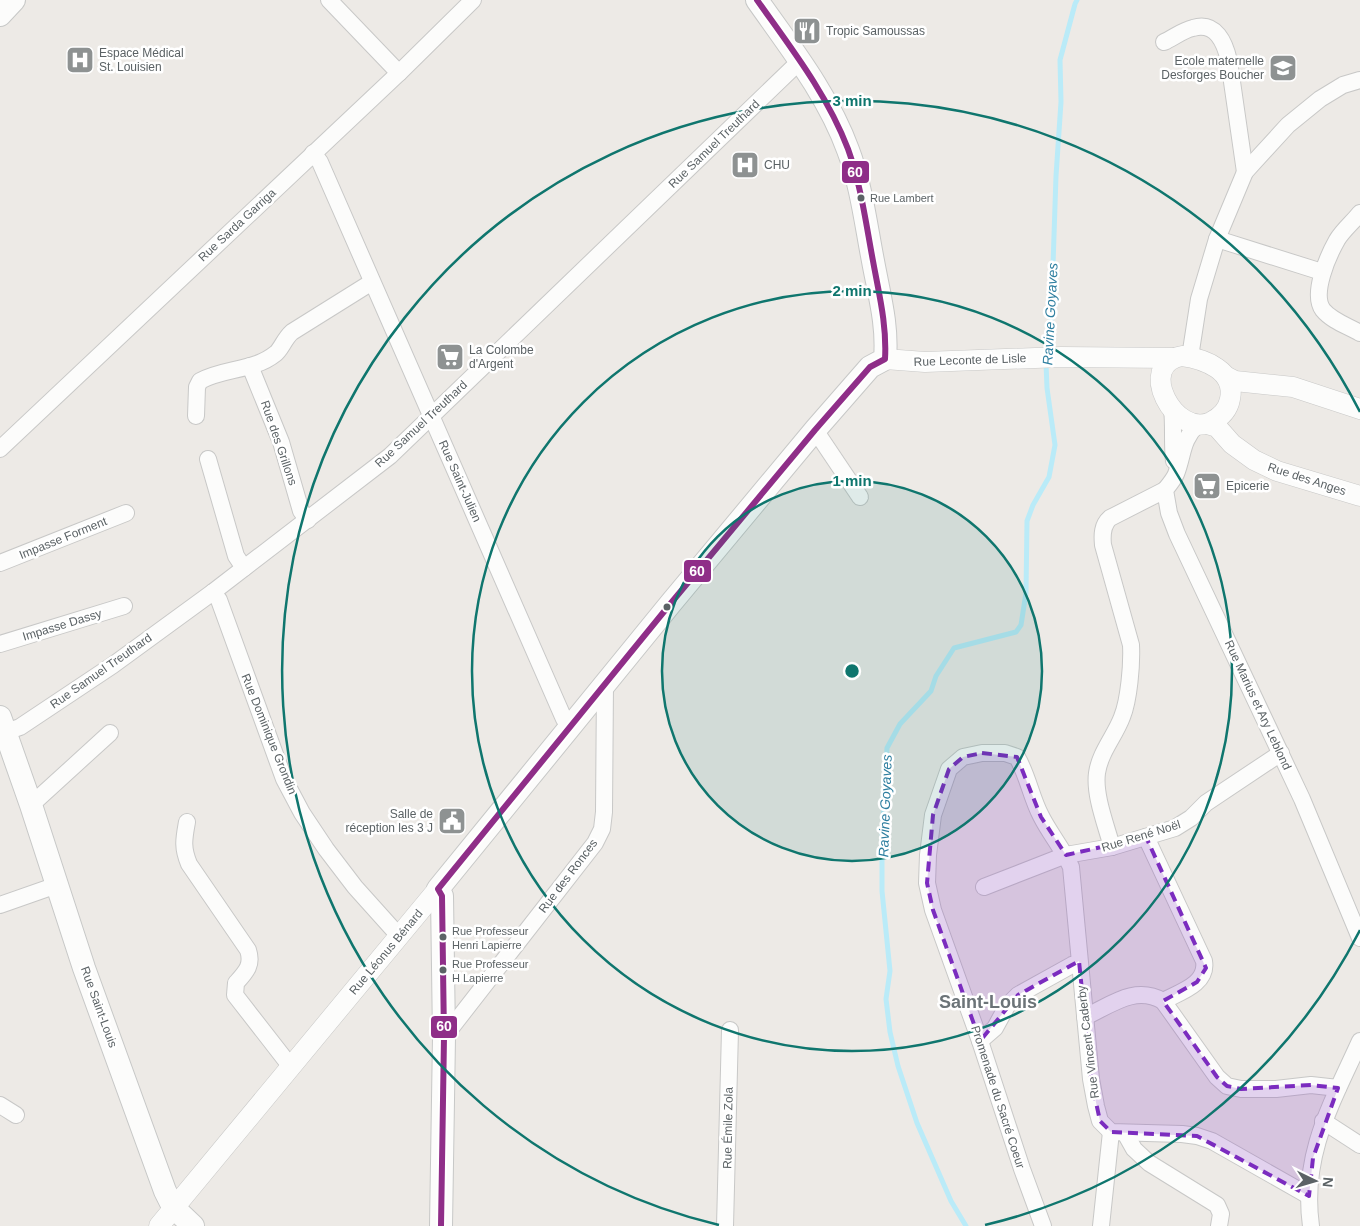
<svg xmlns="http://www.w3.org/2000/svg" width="1360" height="1226" font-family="Arial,sans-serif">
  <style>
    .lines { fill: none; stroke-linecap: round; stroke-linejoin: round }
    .stream { stroke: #baebf8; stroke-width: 5 }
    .minor-casing { stroke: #c8c8c7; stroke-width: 18 }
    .tertiary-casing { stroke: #c8c8c7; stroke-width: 21 }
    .secondary-casing { stroke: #c7c8c7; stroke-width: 24 }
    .minor { stroke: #fcfcfb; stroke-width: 16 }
    .tertiary { stroke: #fcfcfb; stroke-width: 20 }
    .secondary { stroke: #fcfcfb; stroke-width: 22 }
    .bus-1-casing { stroke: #fff; stroke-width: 10 }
    .bus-1 { stroke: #8f2e88; stroke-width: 6 }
    .marked { fill: #7b2cbf; fill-opacity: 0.2; stroke: #7b2cbf; stroke-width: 4; stroke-dasharray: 10 6; stroke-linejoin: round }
    .ring { fill: none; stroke: #0f766e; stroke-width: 2.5 }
    .bus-dot { fill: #5b6265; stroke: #fff; stroke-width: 2 }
    .labels { text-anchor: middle; stroke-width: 5; stroke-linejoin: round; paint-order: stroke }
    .bus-label { font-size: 11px; fill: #5b6265; stroke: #fff; text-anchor: start }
    .poi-label { font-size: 12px; fill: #5b6265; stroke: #fff; text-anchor: start }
    .street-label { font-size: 12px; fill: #5b6265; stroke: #fff }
    .water-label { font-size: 14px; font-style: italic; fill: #2f7fa0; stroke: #fff }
    .district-label { font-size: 18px; font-weight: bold; fill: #6c7478; stroke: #fff }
    .centre { fill: #0f766e; stroke: #fff; stroke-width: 2.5 }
    .ring-label { font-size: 15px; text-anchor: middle; font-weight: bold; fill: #0f766e; stroke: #fff; stroke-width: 5; stroke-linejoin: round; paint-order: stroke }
    .line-badge { stroke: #fff; stroke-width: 2 }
    .badge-label { font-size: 14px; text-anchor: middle; font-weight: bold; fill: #fff }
  </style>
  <rect width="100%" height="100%" fill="#edeae6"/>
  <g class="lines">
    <!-- stream -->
    <g class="stream">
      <path d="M1047,352L1051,325L1056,176L1061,102L1060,60L1075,4L1077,0"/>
      <path d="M966,1226L951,1201L917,1123L898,1066L890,1032L886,999L890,971L882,891V837L887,748L900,724L931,691L936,676L954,648L1016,632L1021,625L1026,593L1027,521L1033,505L1049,477L1055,445L1047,388L1046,363"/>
    </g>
    <defs>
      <g id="minor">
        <path d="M329,0L399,73"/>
        <path d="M1164,42C1173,38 1183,30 1193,28C1216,21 1225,43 1229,61L1245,172"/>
        <path d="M313,153L320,162L564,719L571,725"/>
        <path d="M1360,213C1353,222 1343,230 1337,240C1328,256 1311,294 1323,310C1332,321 1348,326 1360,333"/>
        <path d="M1217,239L1322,272"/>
        <path d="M1190,357L1199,299L1217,239L1245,172L1288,125L1320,99L1343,85L1360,80"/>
        <path d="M250,366L281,442L301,511L308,520"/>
        <path d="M1172,408C1174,426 1172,443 1174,461"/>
        <path d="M196,416L197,387L200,381C223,368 254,371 275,354C281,350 284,339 292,332L372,282"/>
        <path d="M1198,424C1181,441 1184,453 1176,474C1174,479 1169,485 1165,490L1169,513L1177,534L1302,799L1360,938"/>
        <path d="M815,430L860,497"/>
        <path d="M0,449L399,73L473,0"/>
        <path d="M208,459L236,556L244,568"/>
        <path d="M0,563L126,513"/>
        <path d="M213,592L219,600L284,779L302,813L326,849L355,887L399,936"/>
        <path d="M0,644L124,606"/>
        <path d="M0,734L20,727L113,665L213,592L390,456L800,61"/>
        <path d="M31,805L110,733"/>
        <path d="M187,822C184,839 182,847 189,864L248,950C253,965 246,972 236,983L235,995L291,1067"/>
        <path d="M1112,847C1106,825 1094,795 1097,773C1100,752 1115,736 1122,717C1129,700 1132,664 1131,645L1103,545C1102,535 1102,525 1110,518L1165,490"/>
        <path d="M984,887L1066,855L1112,847L1175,828L1191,818L1206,803L1281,753"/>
        <path d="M0,905L57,885"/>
        <path d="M1163,1001L1217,1077L1227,1086L1241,1089H1276L1311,1085L1338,1088"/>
        <path d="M1085,1017C1111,1005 1135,985 1163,1001C1180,992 1208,984 1204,961L1146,837"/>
        <path d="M444,1037L595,843L602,829L604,812L605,684"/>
        <path d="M980,1041L995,1028L1007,1006L1018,995L1072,965L1079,963"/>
        <path d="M0,1105L16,1115"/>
        <path d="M1323,1121L1360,1145"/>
        <path d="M1125,1133L1134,1149L1149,1163L1217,1205L1221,1214L1219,1226"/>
        <path d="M725,1226L730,1030"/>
        <path d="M1043,1226L1022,1169L980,1041L933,910L927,883L928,855L933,815L949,769L963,757L982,753H1005L1017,757C1028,776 1031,797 1041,816C1050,834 1063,849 1071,867L1091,1079L1096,1106L1100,1121L1111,1132L1182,1134L1197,1136L1212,1141L1309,1196"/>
        <path d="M1101,1226L1111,1132"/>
        <path d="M1311,1226C1301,1155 1332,1103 1360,1041"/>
      </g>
      <g id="tertiary">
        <path d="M1182,356C1205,359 1236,371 1230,399C1228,410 1221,417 1211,422C1175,439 1135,364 1182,356Z"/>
        <path d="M885,359L925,362L1061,357L1173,358"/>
        <path d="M1227,377L1235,381L1293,387L1360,409"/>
        <path d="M1207,424L1217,427L1232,444L1254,460L1277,471L1360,496"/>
        <path d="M159,1226L438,889"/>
      </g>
      <g id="secondary">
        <path d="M0,15L14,0"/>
        <path d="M0,717L31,805L84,968L165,1191L173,1207L193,1226"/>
        <path d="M441,1226L444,1037L442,896L438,889L671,603L815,430L870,367L885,359C888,325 879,294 873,261C866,225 861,184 848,150C828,95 790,47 757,0"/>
      </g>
    </defs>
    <!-- minor casing -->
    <use href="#minor" class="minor-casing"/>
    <!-- tertiary casing -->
    <use href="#tertiary" class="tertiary-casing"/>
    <!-- secondary casing -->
    <use href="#secondary" class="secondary-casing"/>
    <!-- minor -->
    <use href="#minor" class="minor"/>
    <!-- tertiary -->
    <use href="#tertiary" class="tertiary"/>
    <!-- secondary -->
    <use href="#secondary" class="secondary"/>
    <defs>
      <path id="bus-1" d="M441,1226L444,1037L442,896L438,889L671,603L815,430L870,367L885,359C887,325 879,294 873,261C866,224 861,185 848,149C827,94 791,48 757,0"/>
    </defs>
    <!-- bus-1 casing -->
    <use href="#bus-1" class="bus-1-casing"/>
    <!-- bus-1 -->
    <use href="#bus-1" class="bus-1"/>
  </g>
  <!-- marked area -->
  <path class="marked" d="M982,753L1017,757L1041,817L1066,855L1146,837L1206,968L1197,982L1163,1001L1217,1077L1227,1086L1241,1089L1311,1085L1338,1088L1313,1158L1309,1196L1197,1136L1111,1132L1100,1121L1091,1079L1079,961L1018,995L980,1041L933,910L927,883L933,815L949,769L963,757Z"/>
  <!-- distance rings -->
  <circle cx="852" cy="671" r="190" fill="#0f766e" fill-opacity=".12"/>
  <g class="ring">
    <circle cx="852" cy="671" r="190"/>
    <circle cx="852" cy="671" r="380"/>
    <path d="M1360 930A570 570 0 0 1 985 1225M719 1225A570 570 0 1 1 1360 412"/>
  </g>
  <!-- icons -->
  <defs>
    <symbol id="restaurant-square" viewBox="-11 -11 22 22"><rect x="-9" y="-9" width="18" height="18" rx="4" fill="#8e9292" stroke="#fff"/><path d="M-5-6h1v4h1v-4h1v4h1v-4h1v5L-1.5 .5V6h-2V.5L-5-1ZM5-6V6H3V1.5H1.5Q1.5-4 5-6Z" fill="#fff"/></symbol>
    <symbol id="hospital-square" viewBox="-11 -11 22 22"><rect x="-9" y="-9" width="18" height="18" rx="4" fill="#8e9292" stroke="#fff"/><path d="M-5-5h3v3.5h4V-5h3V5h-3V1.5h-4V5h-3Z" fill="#fff"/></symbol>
    <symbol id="school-square" viewBox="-11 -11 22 22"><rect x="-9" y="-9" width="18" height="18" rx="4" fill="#8e9292" stroke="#fff"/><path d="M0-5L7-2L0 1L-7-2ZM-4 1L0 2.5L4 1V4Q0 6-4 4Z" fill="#fff"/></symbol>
    <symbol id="supermarket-square" viewBox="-11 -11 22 22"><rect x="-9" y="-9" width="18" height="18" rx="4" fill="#8e9292" stroke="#fff"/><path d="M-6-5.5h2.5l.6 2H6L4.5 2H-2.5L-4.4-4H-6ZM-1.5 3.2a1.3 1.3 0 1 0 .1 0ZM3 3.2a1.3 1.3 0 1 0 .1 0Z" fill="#fff"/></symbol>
    <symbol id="civic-square" viewBox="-11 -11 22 22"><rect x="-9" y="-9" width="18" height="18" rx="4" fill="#8e9292" stroke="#fff"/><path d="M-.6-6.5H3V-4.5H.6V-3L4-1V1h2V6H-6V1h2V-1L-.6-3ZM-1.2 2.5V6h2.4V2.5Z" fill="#fff"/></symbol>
  </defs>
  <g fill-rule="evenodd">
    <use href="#restaurant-square" x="791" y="15" width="32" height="32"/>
    <use href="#hospital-square" x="64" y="44" width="32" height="32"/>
    <use href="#school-square" x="1267" y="52" width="32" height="32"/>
    <use href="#hospital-square" x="729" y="149" width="32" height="32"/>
    <use href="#supermarket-square" x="434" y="341" width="32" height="32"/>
    <use href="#supermarket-square" x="1191" y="470" width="32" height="32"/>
    <use href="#civic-square" x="436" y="805" width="32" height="32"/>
  </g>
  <!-- markers -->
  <g class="bus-dot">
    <circle cx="861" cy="198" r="4.5"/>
    <circle cx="667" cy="607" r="4.5"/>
    <circle cx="443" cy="937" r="4.5"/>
    <circle cx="443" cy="970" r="4.5"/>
  </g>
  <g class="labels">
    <!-- bus labels -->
    <g class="bus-label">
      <text x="870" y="202">Rue Lambert</text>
      <text x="452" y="935">Rue Professeur<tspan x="452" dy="14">Henri Lapierre</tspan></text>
      <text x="452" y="968">Rue Professeur<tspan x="452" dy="14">H Lapierre</tspan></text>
    </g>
    <!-- poi labels -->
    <g class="poi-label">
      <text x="826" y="35">Tropic Samoussas</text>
      <text x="99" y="57">Espace Médical<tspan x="99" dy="14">St. Louisien</tspan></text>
      <text x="1264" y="65" text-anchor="end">Ecole maternelle<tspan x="1264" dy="14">Desforges Boucher</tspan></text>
      <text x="764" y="169">CHU</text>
      <text x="469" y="354">La Colombe<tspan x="469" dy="14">d'Argent</tspan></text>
      <text x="1226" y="490">Epicerie</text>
      <text x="433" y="818" text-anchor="end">Salle de<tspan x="433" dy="14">réception les 3 J</tspan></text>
    </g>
    <!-- street labels -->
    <g class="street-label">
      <text transform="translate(714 144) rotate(-44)" y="4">Rue Samuel Treuthard</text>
      <text transform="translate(237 225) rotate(-43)" y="4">Rue Sarda Garriga</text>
      <text transform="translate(970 360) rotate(-2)" y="4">Rue Leconte de Lisle</text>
      <text transform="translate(421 424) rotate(-43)" y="4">Rue Samuel Treuthard</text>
      <text transform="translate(279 443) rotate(71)" y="4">Rue des Grillons</text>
      <text transform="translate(1307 479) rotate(18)" y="4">Rue des Anges</text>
      <text transform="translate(460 481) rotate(66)" y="4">Rue Saint-Julien</text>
      <text transform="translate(63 538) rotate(-22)" y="4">Impasse Forment</text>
      <text transform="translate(62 625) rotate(-17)" y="4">Impasse Dassy</text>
      <text transform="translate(101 671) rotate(-35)" y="4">Rue Samuel Treuthard</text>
      <text transform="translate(1258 705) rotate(65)" y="4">Rue Marius et Ary Leblond</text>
      <text transform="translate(269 734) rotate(68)" y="4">Rue Dominique Grondin</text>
      <text transform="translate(1141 836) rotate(-17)" y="4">Rue René Noël</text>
      <text transform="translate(568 876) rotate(-53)" y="4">Rue des Ronces</text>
      <text transform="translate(386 952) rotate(-50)" y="4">Rue Léonus Bénard</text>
      <text transform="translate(99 1007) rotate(70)" y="4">Rue Saint-Louis</text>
      <text transform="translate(1088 1042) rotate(-97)" y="4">Rue Vincent Caderby</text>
      <text transform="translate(998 1097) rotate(72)" y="4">Promenade du Sacré Coeur</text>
      <text transform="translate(728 1128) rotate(-89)" y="4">Rue Émile Zola</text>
    </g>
    <!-- water labels -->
    <g class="water-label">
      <text transform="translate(1050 314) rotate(-87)" y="5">Ravine Goyaves</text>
      <text transform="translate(885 806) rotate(-88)" y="5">Ravine Goyaves</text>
    </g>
    <!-- district labels -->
    <g class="district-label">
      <text x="988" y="1008">Saint-Louis</text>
    </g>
  </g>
  <circle cx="852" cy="671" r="8" class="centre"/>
  <g class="ring-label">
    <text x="852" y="106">3 min</text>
    <text x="852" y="296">2 min</text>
    <text x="852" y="486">1 min</text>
  </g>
  <g class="line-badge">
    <rect x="841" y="160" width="29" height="24" rx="5" fill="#8f2e88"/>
    <rect x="683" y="559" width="29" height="24" rx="5" fill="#8f2e88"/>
    <rect x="430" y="1015" width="28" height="24" rx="5" fill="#8f2e88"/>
  </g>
  <g class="badge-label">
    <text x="855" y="177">60</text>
    <text x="697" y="576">60</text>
    <text x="444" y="1031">60</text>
  </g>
  <!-- north arrow -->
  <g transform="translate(1315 1181) rotate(95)" stroke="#ffffff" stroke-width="4" paint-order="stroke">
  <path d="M0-4L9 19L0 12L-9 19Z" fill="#5b6265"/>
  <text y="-8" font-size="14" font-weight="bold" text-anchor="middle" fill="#5b6265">N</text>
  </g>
</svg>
